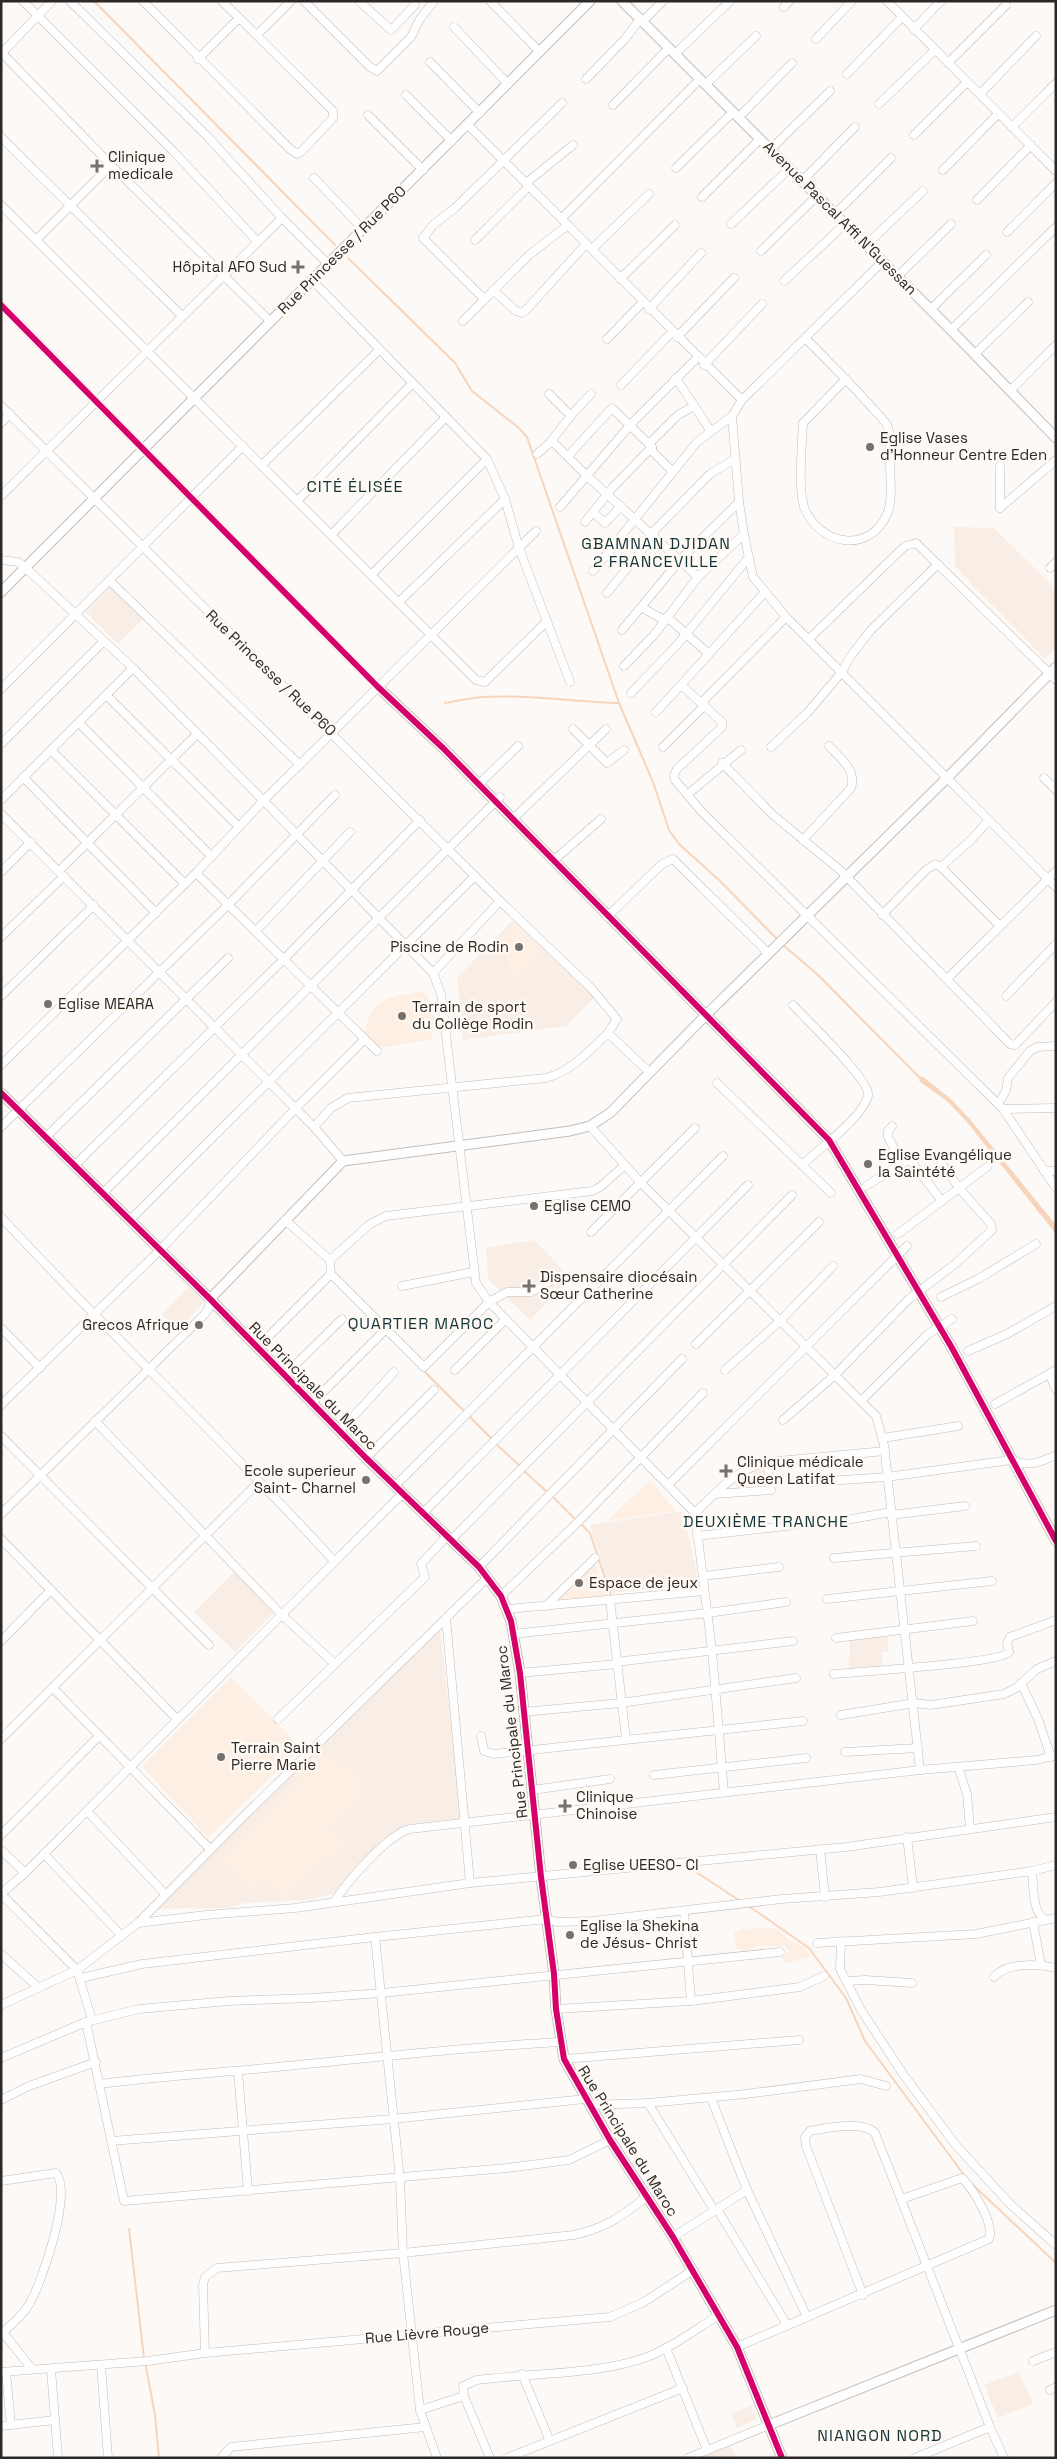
<svg xmlns="http://www.w3.org/2000/svg" width="1057" height="2459" font-family="'Space Grotesk',sans-serif">
  <style>
    .built { fill: #f9eee6 }
    .green { fill: #fdefe4 }
    .water { fill: #f7d5bc }
    .lines { fill: none; stroke-linecap: round; stroke-linejoin: round }
    .stream { stroke: #f7d5bc; stroke-width: 2 }
    .minor-casing { stroke: #c1bebc; stroke-width: 9 }
    .tertiary-casing { stroke: #c1bebc; stroke-width: 11 }
    .minor { stroke: #fffefe; stroke-width: 8 }
    .tertiary { stroke: #fffefe; stroke-width: 9 }
    .cycleway-casing { stroke: #fff9f4; stroke-width: 9 }
    .cycleway { stroke: #d6006c; stroke-width: 6 }
    .poi-dot { fill: #75716f; stroke: #fff9f4; stroke-width: 2 }
    .labels { text-anchor: middle; stroke-width: 5; stroke-linejoin: round; paint-order: stroke }
    .poi-label { font-size: 15px; fill: #2c2826; stroke: #fff9f4; text-anchor: start }
    .street-label { font-size: 15px; fill: #2c2826; stroke: #fff9f4 }
    .neighbourhood-label { font-size: 16px; letter-spacing: 1px; fill: #13353a; stroke: #fff9f4 }
  </style>
  <rect width="100%" height="100%" fill="#fcf9f7"/>
  <!-- built -->
  <g class="built">
    <path d="M954,527L994,528L1056,589V648L1045,659L955,567Z"/>
    <path d="M111,586L144,618L118,644L86,612Z"/>
    <path d="M513,920L595,997L566,1026L463,1040L457,978Z"/>
    <path d="M534,1240L571,1278L530,1320L488,1279L486,1248Z"/>
    <path d="M188,1287L204,1302L178,1330L162,1315Z"/>
    <path d="M683,1511L699,1583L611,1593L590,1525Z"/>
    <path d="M234,1572L275,1612L235,1652L194,1612Z"/>
    <path d="M440,1629L462,1819L408,1824L395,1831L357,1866L335,1893L308,1900L245,1903L227,1908L156,1909Z"/>
    <path d="M887,1633L889,1651L881,1652L883,1667L850,1672L848,1656L850,1655L849,1638Z"/>
    <path d="M1019,2372L1033,2404L998,2418L984,2385Z"/>
    <path d="M751,2405L757,2419L737,2428L731,2414Z"/>
    <path d="M731,2445L736,2458H701Z"/>
  </g>
  <!-- green -->
  <g class="green">
    <path d="M515,924L544,952L516,980L497,942Z"/>
    <path d="M422,992C438,1002 434,1023 432,1039L379,1048L364,1034C367,1027 368,1017 372,1011C381,997 407,993 422,992Z"/>
    <path d="M760,1464L766,1470L769,1482L754,1492L738,1491L735,1485L737,1479Z"/>
    <path d="M650,1480L676,1511L607,1521Z"/>
    <path d="M595,1562L607,1596L554,1602Z"/>
    <path d="M231,1677L301,1748L208,1838L142,1767Z"/>
    <path d="M331,1749L332,1756L342,1765H347L369,1792L331,1828L346,1843L285,1899L267,1880L251,1892L220,1860L300,1777Z"/>
    <path d="M776,1928L789,1940L806,1948L810,1957L786,1963L782,1958L789,1950L784,1946H759L744,1951L737,1948L734,1933L741,1929Z"/>
  </g>
  <!-- water -->
  <path class="water" d="M922,1076L951,1099L969,1118L1056,1225V1234L966,1121L948,1102L919,1081Z"/>
  <g class="lines">
    <!-- stream -->
    <g class="stream">
      <path d="M94,1L335,245"/>
      <path d="M348,258L455,363L472,391L519,428L527,437L619,703L653,782L669,830L679,844L719,880L778,940"/>
      <path d="M445,703C457,701 470,698 483,697C528,694 574,702 619,703"/>
      <path d="M783,945L818,975L921,1079"/>
      <path d="M422,1369L465,1412"/>
      <path d="M468,1415L493,1440"/>
      <path d="M496,1444L520,1466"/>
      <path d="M523,1470L547,1492"/>
      <path d="M551,1495L576,1520"/>
      <path d="M580,1523L590,1533L611,1596"/>
      <path d="M690,1868L740,1901"/>
      <path d="M750,1907L809,1948L846,1998L865,2041L964,2175"/>
      <path d="M972,2184L1056,2263"/>
      <path d="M129,2229L144,2358"/>
      <path d="M145,2362L155,2415L159,2458"/>
    </g>
    <defs>
      <g id="minor">
        <path d="M23,1L174,152L258,242"/>
        <path d="M70,1L207,136L282,218L328,264"/>
        <path d="M143,1L290,149L297,154L301,152L333,118V111L222,1"/>
        <path d="M304,1L370,67L377,71L411,37L420,19L434,1"/>
        <path d="M359,1L391,30L415,5L414,1"/>
        <path d="M490,1L540,52"/>
        <path d="M887,1L1056,171"/>
        <path d="M784,7L789,1"/>
        <path d="M642,22L663,1"/>
        <path d="M454,27L508,84"/>
        <path d="M914,29L941,1"/>
        <path d="M257,35L291,1"/>
        <path d="M816,39L852,1"/>
        <path d="M1,52L111,165L270,321"/>
        <path d="M1,54L52,1"/>
        <path d="M675,54L729,2"/>
        <path d="M198,59L239,18"/>
        <path d="M430,62L480,113"/>
        <path d="M948,63L1006,5"/>
        <path d="M847,74L902,17"/>
        <path d="M586,79L625,39L640,19"/>
        <path d="M706,84L756,36"/>
        <path d="M980,94L1036,36"/>
        <path d="M406,95L452,141"/>
        <path d="M879,104L935,50"/>
        <path d="M613,105L669,48"/>
        <path d="M368,115L423,170"/>
        <path d="M739,117L792,63"/>
        <path d="M468,125L742,400"/>
        <path d="M1012,127L1056,83"/>
        <path d="M914,135L967,82"/>
        <path d="M1,137L182,316"/>
        <path d="M771,149L830,91"/>
        <path d="M676,168L733,112"/>
        <path d="M943,170L998,114"/>
        <path d="M314,178L363,229"/>
        <path d="M802,181L855,127"/>
        <path d="M526,183L573,145"/>
        <path d="M702,197L760,139"/>
        <path d="M977,200L1031,145"/>
        <path d="M1,205L476,680L485,682L547,621"/>
        <path d="M835,214L891,158"/>
        <path d="M562,218L700,79"/>
        <path d="M731,224L790,168"/>
        <path d="M1007,232L1056,183"/>
        <path d="M36,240L111,165"/>
        <path d="M475,240L529,186"/>
        <path d="M866,245L923,191"/>
        <path d="M592,249L649,194"/>
        <path d="M761,251L817,196"/>
        <path d="M882,262L742,400L732,416L739,502L744,534L753,577L786,617L1056,887"/>
        <path d="M898,276L951,224"/>
        <path d="M620,279L675,225"/>
        <path d="M312,280L487,459L505,499L519,548L570,682"/>
        <path d="M784,281L845,224"/>
        <path d="M493,290L516,311L522,313L526,310L586,244"/>
        <path d="M484,299L423,238L433,225L455,208L562,103"/>
        <path d="M1,305L378,687"/>
        <path d="M649,309L701,253"/>
        <path d="M931,309L986,255"/>
        <path d="M463,321L529,255L568,225"/>
        <path d="M951,330L1056,227"/>
        <path d="M677,337L734,278"/>
        <path d="M607,339L643,302"/>
        <path d="M806,339C827,360 847,380 867,402C873,409 882,417 887,425C892,435 889,452 890,463C890,478 893,498 888,512C871,555 819,546 804,507C798,488 802,445 803,423L846,379"/>
        <path d="M975,354L1028,302"/>
        <path d="M704,365L762,304"/>
        <path d="M676,378L710,430"/>
        <path d="M621,385L672,332"/>
        <path d="M1010,391L1056,345"/>
        <path d="M549,394L571,416"/>
        <path d="M1,406L500,901L590,987L617,1019L608,1033"/>
        <path d="M1,423L10,414"/>
        <path d="M551,441L574,412L591,394"/>
        <path d="M649,444L678,415L694,406"/>
        <path d="M537,454L552,441L587,476L698,577"/>
        <path d="M568,456L612,408L652,447V451L673,472"/>
        <path d="M262,465L379,350"/>
        <path d="M1,496L282,218"/>
        <path d="M298,500L412,384"/>
        <path d="M560,507L632,423L697,358"/>
        <path d="M1000,508L1056,460"/>
        <path d="M1000,508V466"/>
        <path d="M593,512L605,523L621,506"/>
        <path d="M585,522L613,487L652,447"/>
        <path d="M652,533L710,474L735,459"/>
        <path d="M332,534L446,417"/>
        <path d="M1,560L18,562L26,568L133,668L433,973L441,994L476,1283L489,1302L695,1513L712,1651L724,1792"/>
        <path d="M1050,568L1056,562"/>
        <path d="M593,571L697,442L732,416"/>
        <path d="M371,575L487,459"/>
        <path d="M110,581L300,765"/>
        <path d="M765,592L681,685L722,722V727L677,769L674,775L675,780L701,811L1003,1109L1056,1188"/>
        <path d="M607,593L654,535"/>
        <path d="M399,602L505,499"/>
        <path d="M643,608L664,620"/>
        <path d="M667,617L709,654"/>
        <path d="M622,630L681,559L739,502"/>
        <path d="M809,639L905,546L916,543L1056,680"/>
        <path d="M624,666L654,635L698,577L744,534"/>
        <path d="M1,689L243,446"/>
        <path d="M631,693L677,645L749,557"/>
        <path d="M106,695L239,827"/>
        <path d="M702,702L786,617"/>
        <path d="M656,712L681,685"/>
        <path d="M79,723L212,857"/>
        <path d="M573,729L607,763L624,750"/>
        <path d="M1,744L104,641"/>
        <path d="M663,747L705,705"/>
        <path d="M771,747L808,712L842,672L850,657L870,631L938,564"/>
        <path d="M51,750L185,884"/>
        <path d="M722,763L773,815L840,870L1010,1044L1015,1045L1056,1002"/>
        <path d="M23,777L156,913"/>
        <path d="M1044,778L1056,790"/>
        <path d="M479,784L518,746"/>
        <path d="M688,794L741,750"/>
        <path d="M1,800L133,668"/>
        <path d="M1,814L314,1127L343,1161"/>
        <path d="M513,819L606,729"/>
        <path d="M803,840L851,788C857,770 840,758 829,746"/>
        <path d="M553,861L601,819"/>
        <path d="M941,867L1000,926"/>
        <path d="M59,871L197,734"/>
        <path d="M1,872L31,842"/>
        <path d="M196,873L377,1051"/>
        <path d="M882,915L926,870L935,864L941,867L972,839L989,820"/>
        <path d="M607,917L662,864L673,859L768,953"/>
        <path d="M256,931L350,832"/>
        <path d="M1,937L64,876"/>
        <path d="M433,973L500,901"/>
        <path d="M947,979L1056,871"/>
        <path d="M1,996L94,905"/>
        <path d="M1006,996L1056,944"/>
        <path d="M793,1005C805,1019 872,1081 868,1096C861,1120 819,1148 802,1165"/>
        <path d="M1,1065L196,873L263,801L536,531"/>
        <path d="M717,1083L831,1193"/>
        <path d="M998,1104L1006,1091L1008,1078L1030,1051L1037,1047L1056,1046"/>
        <path d="M1003,1109L1056,1108"/>
        <path d="M590,1126L641,1183L876,1416L884,1445L920,1770"/>
        <path d="M892,1126L888,1131V1137L902,1163"/>
        <path d="M1,1127L229,904L335,795"/>
        <path d="M314,1127L331,1108L348,1098L546,1078C572,1071 589,1051 608,1033L649,1072"/>
        <path d="M46,1137L228,958"/>
        <path d="M75,1165L284,959L420,820"/>
        <path d="M1044,1171H1056"/>
        <path d="M866,1186L909,1159L942,1201"/>
        <path d="M103,1193L500,797"/>
        <path d="M1,1217C109,1334 227,1443 334,1561"/>
        <path d="M130,1220L475,876"/>
        <path d="M285,1220L330,1260"/>
        <path d="M591,1232L695,1128"/>
        <path d="M898,1234L987,1167"/>
        <path d="M559,1276L531,1292H507L489,1302L424,1367L331,1274L330,1260L370,1224L386,1216L592,1191L600,1187L625,1165"/>
        <path d="M402,1286L473,1272"/>
        <path d="M941,1297L980,1278L1036,1244"/>
        <path d="M1,1328L40,1368"/>
        <path d="M696,1344L819,1222"/>
        <path d="M258,1347L331,1274"/>
        <path d="M968,1351L1007,1334L1056,1306"/>
        <path d="M455,1370L506,1319"/>
        <path d="M725,1370L780,1321L833,1266"/>
        <path d="M1049,1374L1056,1389"/>
        <path d="M285,1375L342,1319"/>
        <path d="M861,1401L928,1334L952,1319"/>
        <path d="M312,1403L386,1329"/>
        <path d="M995,1404L1056,1370"/>
        <path d="M1,1405L160,1250L295,1109L365,1039"/>
        <path d="M783,1420L835,1375L909,1299L955,1264L992,1230L991,1224L959,1188L940,1161"/>
        <path d="M95,1421L283,1616L335,1664"/>
        <path d="M340,1431L394,1372"/>
        <path d="M1,1436L209,1645"/>
        <path d="M883,1438L958,1426"/>
        <path d="M366,1458L434,1390"/>
        <path d="M767,1462L885,1451"/>
        <path d="M813,1482L887,1477L1011,1460C1028,1467 1039,1463 1056,1455"/>
        <path d="M669,1484L907,1246"/>
        <path d="M395,1486L723,1156"/>
        <path d="M423,1513L748,1185"/>
        <path d="M695,1513C718,1491 735,1470 767,1462L771,1490L715,1494"/>
        <path d="M1,1514L204,1315L209,1308L210,1299"/>
        <path d="M891,1515L965,1506"/>
        <path d="M815,1521L824,1524L891,1512"/>
        <path d="M697,1536L795,1525"/>
        <path d="M1,1539L177,1719"/>
        <path d="M451,1540L792,1195"/>
        <path d="M834,1558L976,1546"/>
        <path d="M479,1567L682,1359"/>
        <path d="M703,1576L779,1567"/>
        <path d="M501,1596L579,1521L703,1393"/>
        <path d="M827,1599L992,1581"/>
        <path d="M610,1600L626,1739"/>
        <path d="M546,1606L595,1558"/>
        <path d="M507,1609L704,1591"/>
        <path d="M446,1618L470,1883"/>
        <path d="M513,1634L708,1613L786,1602"/>
        <path d="M836,1638L973,1621"/>
        <path d="M1,1641L51,1590"/>
        <path d="M616,1662L793,1641"/>
        <path d="M520,1673L617,1664"/>
        <path d="M834,1674C857,1672 1002,1663 1009,1652L1007,1643L1010,1637L1056,1620"/>
        <path d="M1021,1683L1038,1719L1051,1757"/>
        <path d="M53,1688L210,1849"/>
        <path d="M523,1712L621,1703L796,1678"/>
        <path d="M841,1715L914,1703L931,1705L1004,1694L1016,1688L1037,1669L1056,1661"/>
        <path d="M278,1719L425,1577L421,1564L447,1536"/>
        <path d="M481,1736L484,1751L494,1754L803,1721"/>
        <path d="M1,1739L259,1482"/>
        <path d="M845,1752L918,1748"/>
        <path d="M958,1767L967,1794L970,1828"/>
        <path d="M654,1775L806,1758"/>
        <path d="M532,1790L610,1779"/>
        <path d="M87,1811L165,1894"/>
        <path d="M1,1835L99,1736"/>
        <path d="M907,1837L913,1888"/>
        <path d="M820,1849L825,1897"/>
        <path d="M1,1850L25,1873"/>
        <path d="M44,1854L122,1936"/>
        <path d="M1032,1871L1056,1865"/>
        <path d="M1,1894L25,1873L402,1494"/>
        <path d="M1,1894L77,1970L92,2020"/>
        <path d="M334,1902C347,1882 388,1834 410,1829L920,1770L1037,1760L1056,1755"/>
        <path d="M684,1911L691,2001"/>
        <path d="M1033,1922L1041,1965"/>
        <path d="M138,1923L206,1915L295,1908L470,1883L846,1847L1056,1817"/>
        <path d="M841,1941L840,1969L861,2010L903,2074L955,2144L1010,2204L1056,2245"/>
        <path d="M817,1943L976,1934L1056,1918"/>
        <path d="M1,1954L39,1988"/>
        <path d="M994,1977C1006,1962 1039,1964 1056,1968"/>
        <path d="M81,1978L142,1964L375,1937"/>
        <path d="M847,1981L865,1980L912,1983"/>
        <path d="M1,2005L77,1970L138,1923L245,1815L488,1577"/>
        <path d="M556,2009L691,2001L800,1987L824,1976"/>
        <path d="M86,2022L124,2201L507,2168L569,2160L610,2140"/>
        <path d="M1,2058L86,2022L139,2009L229,2001L312,1998L382,1993L780,1952"/>
        <path d="M564,2059L799,2040"/>
        <path d="M238,2071L248,2191"/>
        <path d="M100,2084C159,2076 218,2073 277,2067C371,2058 465,2047 560,2042"/>
        <path d="M711,2098L747,2190"/>
        <path d="M1,2100L29,2086L96,2062"/>
        <path d="M648,2103L746,2094L861,2079L886,2086"/>
        <path d="M590,2105L648,2103L714,2210"/>
        <path d="M111,2141L393,2119L585,2099"/>
        <path d="M1,2181L56,2173C73,2193 42,2281 30,2303C23,2315 12,2325 1,2334"/>
        <path d="M717,2209L787,2325"/>
        <path d="M673,2237L747,2190L807,2317"/>
        <path d="M863,2295L806,2146L805,2137L810,2131C825,2128 863,2120 875,2133L990,2427L915,2458"/>
        <path d="M1,2330L32,2369"/>
        <path d="M737,2347L989,2239C995,2224 973,2189 962,2178L902,2199"/>
        <path d="M666,2348L707,2450"/>
        <path d="M205,2353L203,2284L205,2277L217,2268L403,2253L574,2235C605,2228 621,2217 645,2198"/>
        <path d="M1033,2361L1056,2352"/>
        <path d="M101,2365L108,2458"/>
        <path d="M51,2369L58,2458"/>
        <path d="M1,2372L148,2361L205,2353L610,2317L644,2302L693,2270"/>
        <path d="M6,2372L11,2425"/>
        <path d="M522,2374L549,2439"/>
        <path d="M1050,2390L1056,2387"/>
        <path d="M464,2396L463,2386L477,2380C529,2373 599,2375 647,2357C673,2347 696,2329 719,2315"/>
        <path d="M420,2410L464,2396L490,2458"/>
        <path d="M1,2426L55,2420"/>
        <path d="M990,2427L1004,2458"/>
        <path d="M221,2458L231,2447L425,2427"/>
        <path d="M437,2458L420,2410L403,2253L400,2179L375,1937L547,1919L557,1922L593,1921L782,1899L879,1892L1032,1871C1034,1886 1031,1912 1046,1920"/>
        <path d="M507,2458L683,2388"/>
        <path d="M688,2458L769,2425"/>
      </g>
      <g id="tertiary">
        <path d="M622,1L951,330L1056,438"/>
        <path d="M1,592L590,1"/>
        <path d="M378,687L443,748L829,1140L952,1348L1056,1541"/>
        <path d="M1,1093L210,1299L366,1458L479,1567L501,1596L511,1621L520,1673L541,1877L554,1974L556,2009L564,2059L610,2140L673,2237L737,2347L782,2458"/>
        <path d="M210,1299L343,1161L570,1131L590,1126L610,1113L706,1015L947,778L1056,667"/>
        <path d="M769,2425L1056,2310"/>
      </g>
    </defs>
    <!-- minor casing -->
    <use href="#minor" class="minor-casing"/>
    <!-- tertiary casing -->
    <use href="#tertiary" class="tertiary-casing"/>
    <!-- minor -->
    <use href="#minor" class="minor"/>
    <!-- tertiary -->
    <use href="#tertiary" class="tertiary"/>
    <defs>
      <g id="cycleway">
        <path d="M1,305L378,687L443,748L829,1140L952,1348L1056,1541"/>
        <path d="M1,1093L210,1299L366,1458L479,1567L501,1596L511,1621L520,1673L541,1877L554,1974L556,2009L564,2059L610,2140L673,2237L737,2347L782,2458"/>
      </g>
    </defs>
    <!-- cycleway casing -->
    <use href="#cycleway" class="cycleway-casing"/>
    <!-- cycleway -->
    <use href="#cycleway" class="cycleway"/>
  </g>
  <!-- markers -->
  <g class="poi-dot">
    <path d="M94.5 158.5h5v5h5v5h-5v5h-5v-5h-5v-5h5z"/>
    <path d="M295.5 259.5h5v5h5v5h-5v5h-5v-5h-5v-5h5z"/>
    <circle cx="870" cy="447" r="5"/>
    <circle cx="519" cy="947" r="5"/>
    <circle cx="48" cy="1004" r="5"/>
    <circle cx="402" cy="1016" r="5"/>
    <circle cx="868" cy="1164" r="5"/>
    <circle cx="534" cy="1206" r="5"/>
    <path d="M526.5 1278.5h5v5h5v5h-5v5h-5v-5h-5v-5h5z"/>
    <circle cx="199" cy="1325" r="5"/>
    <path d="M723.5 1463.5h5v5h5v5h-5v5h-5v-5h-5v-5h5z"/>
    <circle cx="366" cy="1480" r="5"/>
    <circle cx="579" cy="1583" r="5"/>
    <circle cx="221" cy="1757" r="5"/>
    <path d="M562.5 1798.5h5v5h5v5h-5v5h-5v-5h-5v-5h5z"/>
    <circle cx="573" cy="1865" r="5"/>
    <circle cx="570" cy="1935" r="5"/>
  </g>
  <g class="labels">
    <!-- poi labels -->
    <g class="poi-label">
      <text x="108" y="162">Clinique<tspan x="108" dy="17">medicale</tspan></text>
      <text x="287" y="272" text-anchor="end">Hôpital AFO Sud</text>
      <text x="880" y="443">Eglise Vases<tspan x="880" dy="17">d'Honneur Centre Eden</tspan></text>
      <text x="509" y="952" text-anchor="end">Piscine de Rodin</text>
      <text x="58" y="1009">Eglise MEARA</text>
      <text x="412" y="1012">Terrain de sport<tspan x="412" dy="17">du Collège Rodin</tspan></text>
      <text x="878" y="1160">Eglise Evangélique<tspan x="878" dy="17">la Saintété</tspan></text>
      <text x="544" y="1211">Eglise CEMO</text>
      <text x="540" y="1282">Dispensaire diocésain<tspan x="540" dy="17">Sœur Catherine</tspan></text>
      <text x="189" y="1330" text-anchor="end">Grecos Afrique</text>
      <text x="737" y="1467">Clinique médicale<tspan x="737" dy="17">Queen Latifat</tspan></text>
      <text x="356" y="1476" text-anchor="end">Ecole superieur<tspan x="356" dy="17">Saint- Charnel</tspan></text>
      <text x="589" y="1588">Espace de jeux</text>
      <text x="231" y="1753">Terrain Saint<tspan x="231" dy="17">Pierre Marie</tspan></text>
      <text x="576" y="1802">Clinique<tspan x="576" dy="17">Chinoise</tspan></text>
      <text x="583" y="1870">Eglise UEESO- CI</text>
      <text x="580" y="1931">Eglise la Shekina<tspan x="580" dy="17">de Jésus- Christ</tspan></text>
    </g>
    <!-- street labels -->
    <g class="street-label">
      <text transform="translate(840 218) rotate(45)" y="5">Avenue Pascal Affi N'Guessan</text>
      <text transform="translate(342 250) rotate(-45)" y="5">Rue Princesse / Rue P60</text>
      <text transform="translate(271 673) rotate(44)" y="5">Rue Princesse / Rue P60</text>
      <text transform="translate(313 1386) rotate(45)" y="5">Rue Principale du Maroc</text>
      <text transform="translate(512 1732) rotate(-97)" y="5">Rue Principale du Maroc</text>
      <text transform="translate(628 2141) rotate(58)" y="5">Rue Principale du Maroc</text>
      <text transform="translate(427 2333) rotate(-5)" y="5">Rue Lièvre Rouge</text>
    </g>
    <!-- neighbourhood labels -->
    <g class="neighbourhood-label">
      <text x="355" y="492">CITÉ ÉLISÉE</text>
      <text x="656" y="549">GBAMNAN DJIDAN<tspan x="656" dy="18">2 FRANCEVILLE</tspan></text>
      <text x="421" y="1329">QUARTIER MAROC</text>
      <text x="766" y="1527">DEUXIÈME TRANCHE</text>
      <text x="880" y="2441">NIANGON NORD</text>
    </g>
  </g>
  <!-- border -->
  <rect width="1057" height="2459" fill="none" stroke="#2c2826" stroke-width="5"/>
</svg>
